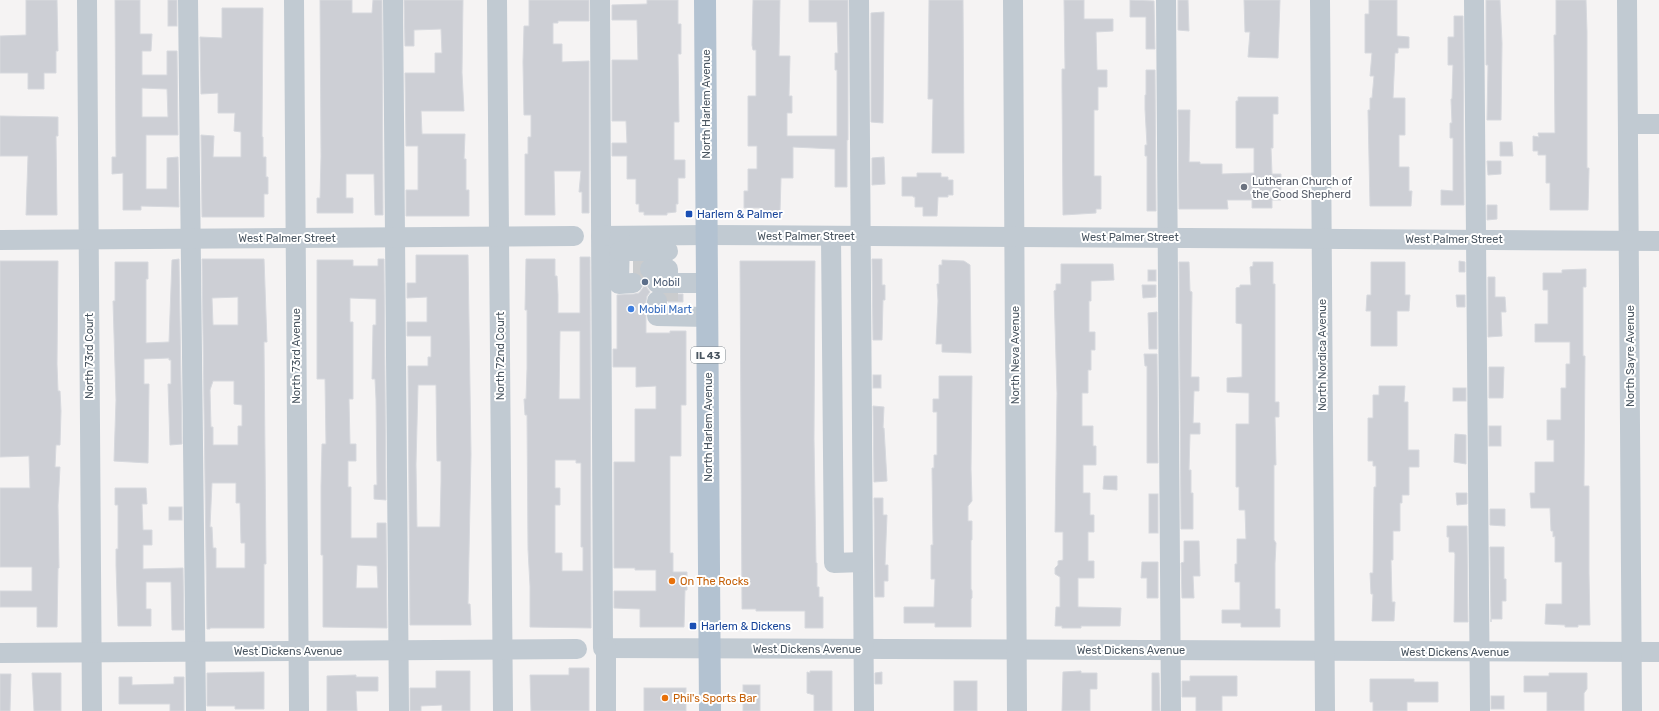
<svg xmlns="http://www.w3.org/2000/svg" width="1659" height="711" font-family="Rubik,sans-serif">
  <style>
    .building { fill: #cdcfd5; stroke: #d7d9de; fill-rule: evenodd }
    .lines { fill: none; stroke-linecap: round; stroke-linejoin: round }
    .minor-tunnel { stroke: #caccce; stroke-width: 20; stroke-dasharray: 20 10; stroke-linecap: butt }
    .minor { stroke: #c1cad2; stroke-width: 20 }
    .major { stroke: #b3c2d1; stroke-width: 22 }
    .worship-dot { fill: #6b7280; stroke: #fff; stroke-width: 1.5 }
    .transit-dot { fill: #1a4fb4; stroke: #fff; stroke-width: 1.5 }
    .service-dot { fill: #5c6f8a; stroke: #fff; stroke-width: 1.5 }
    .shop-dot { fill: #3f7fe0; stroke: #fff; stroke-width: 1.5 }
    .food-dot { fill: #e8710a; stroke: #fff; stroke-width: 1.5 }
    .labels { text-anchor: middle; stroke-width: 4; stroke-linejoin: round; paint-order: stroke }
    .shield { fill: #fff; stroke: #808990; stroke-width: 1 }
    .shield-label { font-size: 10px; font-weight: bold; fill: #4a5661 }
    .street-label { font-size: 11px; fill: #4a5661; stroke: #fff }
    .worship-label { font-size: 11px; fill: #5b616d; stroke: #fff; text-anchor: start }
    .transit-label { font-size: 11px; fill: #164399; stroke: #fff; text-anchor: start }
    .service-label { font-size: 11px; fill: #4e5e75; stroke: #fff; text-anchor: start }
    .shop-label { font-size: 11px; fill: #366cbe; stroke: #fff; text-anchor: start }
    .food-label { font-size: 11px; fill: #c56008; stroke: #fff; text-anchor: start }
  </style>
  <rect width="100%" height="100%" fill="#f5f3f3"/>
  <!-- building -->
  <g class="building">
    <path d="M26,0H57L58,51H56V73H44V89H28V73H0V36L26,35Z"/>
    <path d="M115,0H140V34H152L151,51H142V75H167V51H177L178,135H146V189H167V158L178,157L179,207L141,206V210H123V173L112,174V157H116ZM142,88L167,89L168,117H142Z"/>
    <rect x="168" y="0" width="9" height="26"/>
    <path d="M320,0H352V13H372L373,0H382L383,215H375L374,174H346V198H353V213H317V198H320L321,157Z"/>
    <path d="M404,0H463L462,73L464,111H421L422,134H465L464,159H466V190H469V216H406V190H418V146H406L405,73H435V53H442L441,29L414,30V46H405Z"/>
    <path d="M529,0H589V21H558V23H553V44H562V62L589,61V213H582V192H579L581,171H554L555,215H525V154H528V137H531V115H524L523,62L524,26H529Z"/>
    <path d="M647,0H678V24H681V54H678L679,122H674V160H685V178H678V204H676V212L667,213V215H644V212H639V204H636V179H627V156H612V143H627L626,121H612V60H638L637,20H612V5L647,4Z"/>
    <path d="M753,0H780L779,56H790L789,96H792V113H787V136H837V70H835V53H838L837,22H809V0H848V140H847V187H835V149L793,147V178H781L780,212H760V208H744V191H748V169H757V146H748V96H756V50H753L752,45Z"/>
    <path d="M929,0H963L964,153H932L933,99H928Z"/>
    <path d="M1064,0H1084V19H1113V31L1096,32L1097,70H1107V87H1098V110H1094V176H1101V209H1096V213L1063,215L1062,84V69H1065Z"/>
    <path d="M1130,0L1154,1L1155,49H1146V17H1130Z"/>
    <path d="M1178,0H1188L1189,31L1178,30Z"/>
    <path d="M1244,0H1280L1278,58L1248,57L1250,32H1245Z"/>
    <path d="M1369,0H1397V36L1409,37V48H1398V53H1395L1393,98H1405V135H1399V167H1409V191H1412L1411,206H1370L1368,110H1370V98H1372L1374,76H1370L1372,53H1365V14H1369Z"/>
    <path d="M1486,0H1500L1502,43L1501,120H1487L1488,65H1486Z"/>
    <path d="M1556,0H1586L1587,32V168H1589L1588,210H1550V183H1546V155H1538V151H1533V136L1539,137L1538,133H1555L1554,35H1556Z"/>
    <path d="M222,8H263L262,137H263V157H266V177H268V194H264V217H202L201,135L214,136L213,157H241V132L234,131L235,113H218V93L201,94L200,37L222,38Z"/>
    <path d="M884,12L883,123L871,122V13Z"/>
    <path d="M1454,16H1463L1464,205H1441V190L1453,191V138H1450V123H1452L1451,99H1452L1453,65H1448V37H1454Z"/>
    <path d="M1146,70H1155L1156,211H1147V156H1145V145H1147L1145,109V95H1146Z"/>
    <path d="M1238,97H1278V114H1273V148H1271L1272,174H1281V200H1272V208H1252V200H1227L1228,209H1179L1178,110H1190L1189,162H1200V164H1222V174L1254,173V148H1236V101H1238Z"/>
    <path d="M0,116L58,117V136H56L57,215H26L28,156H0Z"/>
    <path d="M1500,142H1512L1513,156H1500Z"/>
    <path d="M884,157L885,184L872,185V158Z"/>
    <path d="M1487,161H1501V174L1488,175Z"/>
    <path d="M917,173H941V177H948V180H953V195H948V197H938L937,216H923V207H915V197H913V196H902V177H917Z"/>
    <path d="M1487,205H1497V219L1487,220Z"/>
    <path d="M416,255H468L471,455L468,604H470L471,625H410L408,366H428V357H431V336H407V322H427V297L407,298V283H416ZM418,385H436L437,461H441V482L440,527H417L416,464Z"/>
    <path d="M580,257H590L591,628L530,627V586L528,549L527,415H525L524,399H526L527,369V310H525L526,259H555V276H557L558,295V313H580ZM560,331H580V399H559ZM555,460H576V463H581V547H583V571H562V553H555V505H560V488H555Z"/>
    <path d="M179,259L182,444L170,445L168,384H171V360H169V358L144,359V384H149L148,463L114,461L116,400L113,301H115V262H148V279H146V343L169,342L172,260Z"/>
    <path d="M202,259H264L267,342H264L266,564H264V628H210V629H207ZM238,297V325H213L212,298ZM213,381H234V404L242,405V426H238V445H213V427H211L210,390ZM212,483H236V503H240L241,543H245V568H216V548H213L212,527H210Z"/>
    <path d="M378,259H384L386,500L374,499V485H377L376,399L375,379H372L373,325H376V299L350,298V322H353V399H349L350,444H356V461H348V487H351V538H377V523H386L387,628L323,627V555H321V487L322,444H326L325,379H317V260H353V266H378ZM357,565L377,566L378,588H356Z"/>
    <path d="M872,259H882V285H885V300H883L882,340H873Z"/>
    <path d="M942,260L964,261L970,265L971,353L942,352V344H936L938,301L937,284H939V265H942Z"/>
    <path d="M0,261H58L57,364L58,391H60L61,411L60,445H56L55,467H60L58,505L59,568H58L57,627H37V607H0V591H32V567H0V488H30L29,456L0,457Z"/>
    <path d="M740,261H815L814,438L816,563H817V587H819V597H823V628H805V611H756V609H742Z"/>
    <path d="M1459,261L1465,262V272H1459Z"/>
    <path d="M635,262H641L639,269L640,274L635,272Z"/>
    <path d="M1179,262H1189L1190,291L1192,292L1191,377H1199V391H1194L1193,423H1200V434H1190L1189,470H1191V493H1193V529H1181Z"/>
    <path d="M1253,262H1273V284H1275V402H1279V417H1275L1276,465H1274V540L1276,543L1275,563V609H1280V627H1241V623H1222V610H1240V582H1235V564H1237V539H1246L1245,510H1239V487H1236V424H1249V393L1227,392V378L1242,377V324L1236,323V288L1240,287V285H1251L1250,267L1253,266Z"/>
    <path d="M1371,262H1405V295H1410L1409,311H1397V346H1371V311H1366L1367,295H1371Z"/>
    <path d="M1061,264H1113L1114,280L1091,281V301H1089V332H1095V350H1091V370H1088V393H1082V426H1093V446H1096V465H1083V493H1090V515H1094V532H1088V561H1094V578H1078V607L1121,608L1120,626H1081V628H1062V626H1055L1056,607H1060V577L1055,574V568L1058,565V561L1063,560V532H1055L1057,393L1054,291L1056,290V284H1061Z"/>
    <path d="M1586,269V287H1583V356H1585L1584,481V486H1589V574L1590,625H1578V627H1565V625L1545,624L1546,604H1562V562H1555V536L1553,537V531H1551L1550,508H1531L1530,493H1535V462H1554V440H1547V420H1561V388H1566V364H1570V342H1535V324H1548V290H1543V273H1562V270Z"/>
    <rect x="1148" y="270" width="8" height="11"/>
    <path d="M1488,277H1495V297H1505L1506,312H1501L1502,336L1488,337Z"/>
    <path d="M643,278L646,280L647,288L650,292L647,296L646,301V333H670V331H686V405H681V456H670V553H673V572H687V590H685L684,627H640V609L614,608V591H656V570H635V568H614V462H635V409H656V386L636,387V367H613V349H617V295L634,294L639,293L643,288L644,283Z"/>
    <path d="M1142,285H1156V297L1143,298Z"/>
    <path d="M666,294H683V302H668Z"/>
    <path d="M1456,295H1465V307H1457Z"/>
    <path d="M1157,312V349H1149L1148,313Z"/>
    <path d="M1144,354H1157L1158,463H1147V366H1145Z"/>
    <path d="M1489,367H1504L1503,398H1489Z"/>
    <rect x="873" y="375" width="8" height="13"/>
    <path d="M939,376H972L971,469L972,501L968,506V521H972V540H971V589L972,591V598L971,599V627H935V623H904V607H934L935,579H931V545H933L932,468H934V455H937V412H933V399H939Z"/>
    <path d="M1379,386H1405L1404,402H1408V450H1419V467H1409V495H1402V503H1400V531H1393V560H1391L1392,602H1395L1394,621H1372L1373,594H1371L1370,573H1373L1374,487H1376V466H1373V461H1368V418H1373V395H1379Z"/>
    <rect x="1453" y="388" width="13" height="13"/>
    <path d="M873,406L884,407L883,428H884L887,481L874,482Z"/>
    <rect x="1489" y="426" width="12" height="20"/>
    <path d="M1455,434L1466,435V464L1454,462Z"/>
    <path d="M1104,476H1117V490L1103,489Z"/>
    <path d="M115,488H146L147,504H142L143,530H152V545H143V569L183,568L184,630H172L171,582H146V609H151V626H118L116,565V549H118V505H115Z"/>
    <path d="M1456,493H1467V504L1457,505Z"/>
    <rect x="1149" y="494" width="9" height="39"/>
    <path d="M874,498H883V515H887L885,565H888V581H884V597H875Z"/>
    <rect x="169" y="507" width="13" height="13"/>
    <path d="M1490,509H1505V526L1490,525Z"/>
    <path d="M1447,526H1467L1468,622H1454L1455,554L1454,552H1449V537H1447Z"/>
    <path d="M1184,541H1199L1200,576H1193L1194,598H1182L1181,563L1184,562Z"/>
    <path d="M1490,547H1504V579H1506V601H1502V619H1491V622Z"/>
    <path d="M1142,562H1158V598H1147V578H1141Z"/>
    <path d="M569,668H589V711H531L530,675H569Z"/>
    <path d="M436,671H470V711H442V705L421,706V711H410V688H436Z"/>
    <path d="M810,671H832V711H814V695L807,693V672L810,673Z"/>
    <path d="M1081,671V673H1097V689H1090V711H1062L1063,672Z"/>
    <path d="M264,672V709H235V706H207V673Z"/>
    <path d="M882,672V684H875V673Z"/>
    <path d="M32,673H61V711H34Z"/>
    <path d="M1152,673H1159L1160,711H1152Z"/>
    <path d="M1549,673H1587V689L1584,693V711H1547V692H1524V676H1549Z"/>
    <path d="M0,674H11L10,711H0Z"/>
    <path d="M356,675V677H378V691H356L357,711H327V676Z"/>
    <path d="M1190,676H1237V696H1222V711H1196V697H1182V681H1190Z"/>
    <path d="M119,677H132V685L174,684V677H184V711H170V704H119Z"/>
    <path d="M1370,679H1414V682H1438V702H1407V711H1373V702H1370Z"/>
    <rect x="954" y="681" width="23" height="30"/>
    <rect x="743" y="685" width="17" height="26"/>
    <rect x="644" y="688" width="42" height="23"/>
    <rect x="1491" y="696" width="13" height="13"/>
  </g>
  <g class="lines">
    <!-- minor-tunnel -->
    <g class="minor-tunnel">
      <path d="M633,269H650"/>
      <path d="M668,301V286"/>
    </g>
    <!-- minor -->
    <g class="minor">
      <path d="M87,0L92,711"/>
      <path d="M188,0L196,711"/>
      <path d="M294,0L299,711"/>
      <path d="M393,0L399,711"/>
      <path d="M497,0L503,711"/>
      <path d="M600,0L603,648L1659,652"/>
      <path d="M859,0L864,711"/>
      <path d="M1013,0L1017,711"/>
      <path d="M1166,0L1171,711"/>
      <path d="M1320,0L1325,711"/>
      <path d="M1474,0L1480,711"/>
      <path d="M1627,0L1632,711"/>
      <path d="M1628,124H1659"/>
      <path d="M601,236L707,235L1659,241"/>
      <path d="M620,236L619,284L633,283"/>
      <path d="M831,236L834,563L863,562"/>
      <path d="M0,240L574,236"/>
      <path d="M620,251H668"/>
      <path d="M650,269H668V283"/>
      <path d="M657,283H707"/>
      <path d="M657,301V316L707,317"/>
      <path d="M606,648V711"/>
      <path d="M0,653L577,649"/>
    </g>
    <!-- major -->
    <path class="major" d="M705,0L710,711"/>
  </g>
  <!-- markers -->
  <circle class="worship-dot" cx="1244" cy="187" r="4"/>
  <g class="transit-dot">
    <rect x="685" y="210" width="8" height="8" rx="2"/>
    <rect x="689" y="622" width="8" height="8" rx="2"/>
  </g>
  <circle class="service-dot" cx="645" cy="282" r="4"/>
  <circle class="shop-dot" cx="631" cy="309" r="4"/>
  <g class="food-dot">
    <circle cx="672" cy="581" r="4"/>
    <circle cx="665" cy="698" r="4"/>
  </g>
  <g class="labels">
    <!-- shield labels -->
    <rect class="shield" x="691" y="347" width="34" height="16" rx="3"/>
    <g class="shield-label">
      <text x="708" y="359">IL 43</text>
    </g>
    <!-- street labels -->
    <g class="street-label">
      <text transform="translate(706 104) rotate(-90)" y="4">North Harlem Avenue</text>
      <text x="806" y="240">West Palmer Street</text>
      <text x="1130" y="241">West Palmer Street</text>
      <text x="287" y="242">West Palmer Street</text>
      <text x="1454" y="243">West Palmer Street</text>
      <text transform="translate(1015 355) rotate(-90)" y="4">North Neva Avenue</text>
      <text transform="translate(1322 355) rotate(-90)" y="4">North Nordica Avenue</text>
      <text transform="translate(89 356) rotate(-90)" y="4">North 73rd Court</text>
      <text transform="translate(296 356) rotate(-90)" y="4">North 73rd Avenue</text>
      <text transform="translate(500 356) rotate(-90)" y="4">North 72nd Court</text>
      <text transform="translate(1630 356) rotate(-90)" y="4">North Sayre Avenue</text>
      <text transform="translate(708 427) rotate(-90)" y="4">North Harlem Avenue</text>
      <text x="807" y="653">West Dickens Avenue</text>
      <text x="1131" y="654">West Dickens Avenue</text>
      <text x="288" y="655">West Dickens Avenue</text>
      <text x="1455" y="656">West Dickens Avenue</text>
    </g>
    <!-- worship labels -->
    <g class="worship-label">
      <text x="1252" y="185">Lutheran Church of<tspan x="1252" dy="13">the Good Shepherd</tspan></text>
    </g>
    <!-- transit labels -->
    <g class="transit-label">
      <text x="697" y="218">Harlem &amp; Palmer</text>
      <text x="701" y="630">Harlem &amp; Dickens</text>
    </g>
    <!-- service labels -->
    <g class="service-label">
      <text x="653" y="286">Mobil</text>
    </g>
    <!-- shop labels -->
    <g class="shop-label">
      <text x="639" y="313">Mobil Mart</text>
    </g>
    <!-- food labels -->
    <g class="food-label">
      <text x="680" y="585">On The Rocks</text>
      <text x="673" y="702">Phil's Sports Bar</text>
    </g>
  </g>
</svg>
